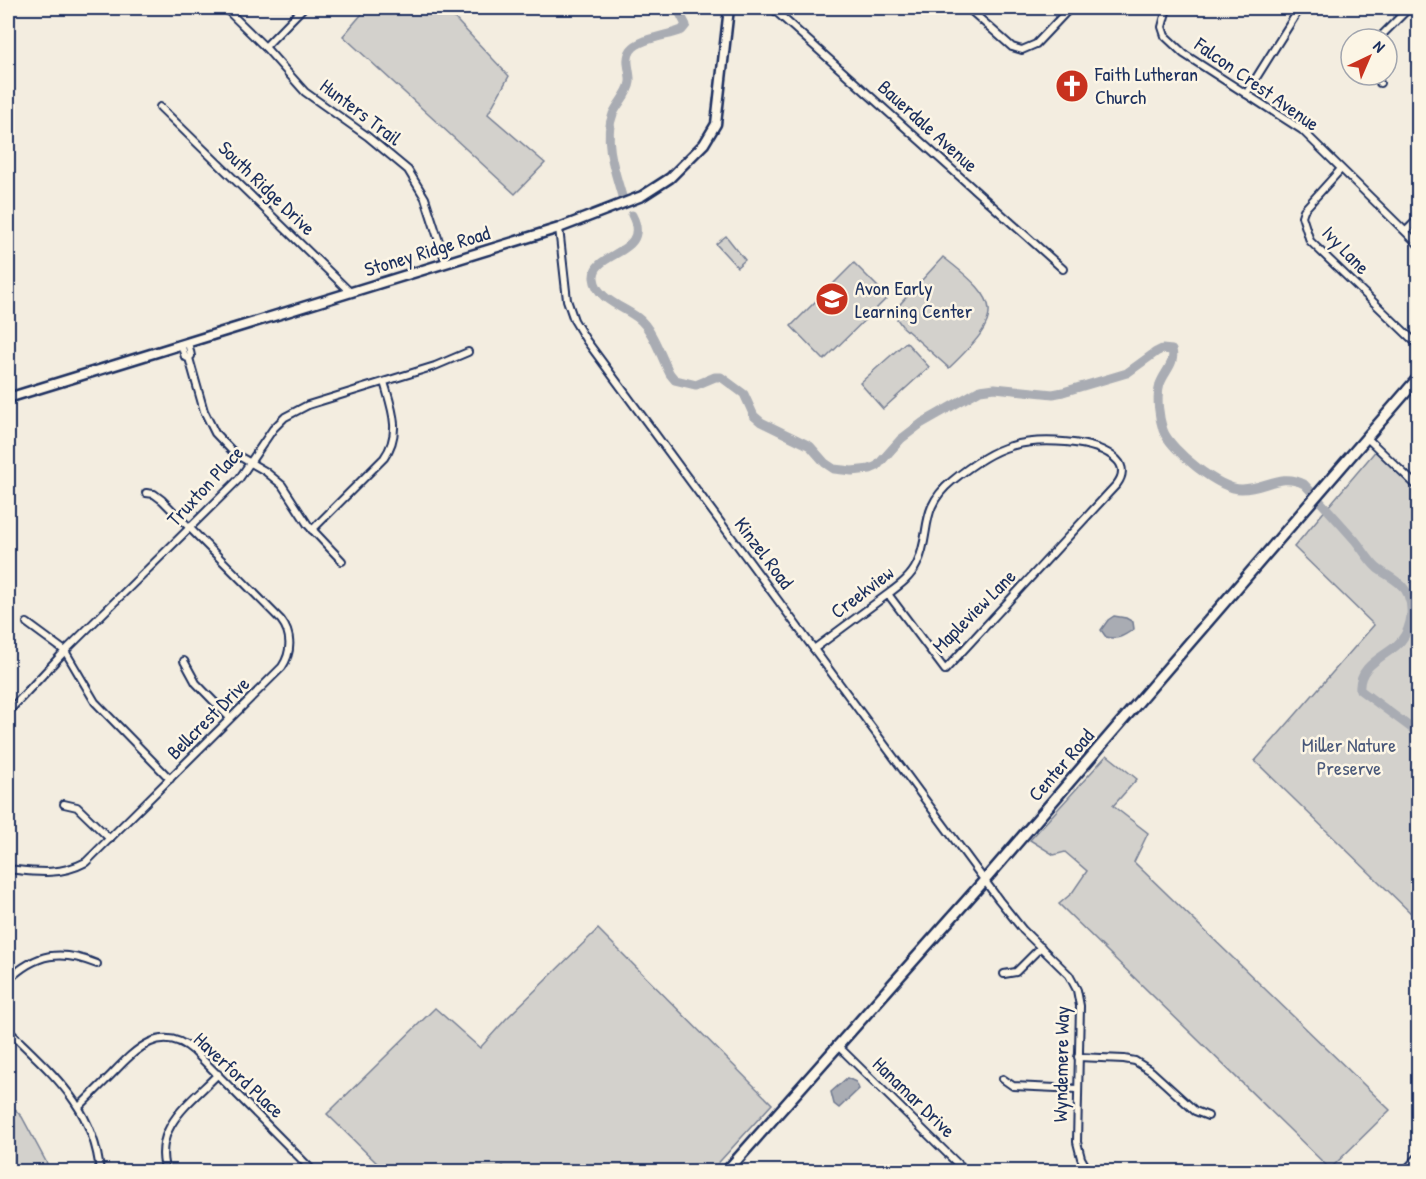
<svg xmlns="http://www.w3.org/2000/svg" width="1426" height="1179" font-family="'Patrick Hand',sans-serif">
  <style>
    .green { fill: #d3d1cc; stroke: #778095; stroke-width: 1.5 }
    .water { fill: #a9acb3; stroke: #707a91; stroke-width: 1.5 }
    .lines { fill: none; stroke-linecap: round; stroke-linejoin: round }
    .river { stroke: #a9acb3; stroke-width: 9 }
    .street-casing { stroke: #1b2f5e; stroke-width: 10 }
    .secondary-casing { stroke: #1b2f5e; stroke-width: 13 }
    .primary-casing { stroke: #1b2f5e; stroke-width: 14 }
    .street { stroke: #fcf5e5; stroke-width: 6 }
    .secondary { stroke: #fcf5e5; stroke-width: 8 }
    .primary { stroke: #fcf5e5; stroke-width: 9 }
    .labels { text-anchor: middle; stroke-width: 5; stroke-linejoin: round; paint-order: stroke }
    .poi-label { font-size: 20px; fill: #1b2f5e; stroke: #fcf5e5; text-anchor: start }
    .street-label { font-size: 20px; fill: #1b2f5e; stroke: #fcf5e5 }
    .park-label { font-size: 20px; fill: #49587a; stroke: #fcf5e5 }
  </style>
  <rect width="100%" height="100%" fill="#f3ede0"/>
  <filter id="ink" filterUnits="userSpaceOnUse"><feTurbulence type="fractalNoise" baseFrequency=".0167" numOctaves="2"/><feDisplacementMap in="SourceGraphic" scale="12" xChannelSelector="R" yChannelSelector="G"/><feConvolveMatrix kernelMatrix="1 2 1 2 8 2 1 2 1" color-interpolation-filters="sRGB"/></filter>
  <g filter="url(#ink)">
    <!-- green -->
    <g class="green">
      <path d="M367,8H445L509,76L488,114L545,163L515,194L343,36Z"/>
      <path d="M726,236L745,260L737,267L716,244Z"/>
      <path d="M943,257C1004,304 1003,316 949,368L902,326L894,315L901,303Z"/>
      <path d="M854,263L888,297L824,360L791,326Z"/>
      <path d="M906,342L929,367L883,409L860,383Z"/>
      <path d="M1378,448L1418,485V920L1255,761L1374,625L1294,547Z"/>
      <path d="M1107,755L1137,779L1113,806L1148,833L1134,862L1390,1110L1330,1169L1059,904L1072,893L1087,871L1065,852L1054,855L1030,840Z"/>
      <path d="M598,929L772,1104L711,1171L509,1172L503,1166L496,1172L385,1171L327,1114L435,1008L480,1048L506,1019Z"/>
      <path d="M8,1102L22,1117L51,1171H8Z"/>
    </g>
    <!-- water -->
    <g class="water">
      <path d="M1114,616L1126,618L1133,622L1134,629C1124,636 1118,640 1106,637L1101,630L1108,620Z"/>
      <path d="M847,1078L856,1082L859,1089L839,1108L834,1104L831,1092Z"/>
    </g>
    <g class="lines">
      <!-- river -->
      <g class="river">
        <path d="M622,196C615,172 603,139 613,114C617,104 629,93 630,82C631,71 624,60 631,50C640,38 668,36 682,30L686,25L677,8"/>
        <path d="M632,215C653,255 592,251 594,278C596,299 624,307 638,318C652,328 662,359 670,374L675,380L696,385L715,377H721L744,394L754,416L761,422L810,446L825,463L834,469L852,471L870,469L877,466L901,439L922,423L980,390L995,388L1053,394L1063,392L1127,373L1156,352L1162,349L1172,350C1176,363 1164,372 1160,384C1156,397 1159,417 1163,430C1170,450 1220,490 1242,489C1265,489 1281,472 1304,484C1321,502 1338,521 1354,539C1362,548 1368,560 1377,568C1387,576 1403,582 1408,595C1415,612 1410,634 1396,646C1381,658 1358,667 1360,690L1418,733"/>
      </g>
      <defs>
        <g id="street">
          <path d="M225,8L265,47L305,92L367,136L408,170L425,198L446,263"/>
          <path d="M772,8L1063,269"/>
          <path d="M968,8L1012,47L1022,50L1036,44L1070,8"/>
          <path d="M1170,8L1166,12L1162,27L1165,36L1184,54L1302,130L1418,244"/>
          <path d="M1414,8L1418,12"/>
          <path d="M1378,39L1409,8"/>
          <path d="M265,47L303,8"/>
          <path d="M1375,75L1380,83"/>
          <path d="M1246,94L1300,8"/>
          <path d="M160,107L350,292"/>
          <path d="M1341,169L1304,210L1302,216L1310,241L1418,345"/>
          <path d="M559,228L567,300L574,320L586,340L999,900L1023,930L1069,975L1077,990L1080,1006L1077,1142L1081,1158L1089,1172"/>
          <path d="M1406,231L1418,219"/>
          <path d="M188,342L191,356L189,358L204,411L215,433L235,454L265,471L282,485L308,525L342,561"/>
          <path d="M181,344L185,357L189,358"/>
          <path d="M1366,437L1418,487"/>
          <path d="M312,530L384,458C402,433 392,409 384,382"/>
          <path d="M27,623L65,651L95,702L170,779"/>
          <path d="M814,649L888,594C900,585 911,577 917,564C932,533 918,509 952,481C969,467 989,452 1011,446C1037,438 1097,439 1117,460C1124,467 1123,476 1117,484L945,670L888,594"/>
          <path d="M184,661L196,683L230,718"/>
          <path d="M8,712L65,651L239,479L273,429L285,417L308,405L435,366L468,352"/>
          <path d="M64,804L77,807L110,839"/>
          <path d="M8,869C36,872 60,876 86,862L282,667C292,652 292,634 281,620L162,500L154,494L146,493"/>
          <path d="M1004,974L1016,972L1041,947"/>
          <path d="M8,980C36,953 61,949 97,964"/>
          <path d="M8,1030C51,1073 94,1106 100,1172"/>
          <path d="M838,1046L966,1172"/>
          <path d="M1078,1057L1124,1059L1135,1061L1151,1071L1195,1111L1208,1116"/>
          <path d="M1003,1079L1013,1086L1078,1089"/>
          <path d="M79,1107C90,1096 101,1085 112,1074C135,1050 161,1022 194,1051L314,1172"/>
          <path d="M166,1172C152,1127 190,1103 218,1074"/>
          <path d="M1404,1172L1418,1157"/>
        </g>
        <path id="secondary" d="M8,398L559,228L642,196L670,178L704,144L716,124L729,8"/>
        <path id="primary" d="M726,1172L984,881L1418,378"/>
      </defs>
      <!-- street casing -->
      <use href="#street" class="street-casing"/>
      <!-- secondary casing -->
      <use href="#secondary" class="secondary-casing"/>
      <!-- primary casing -->
      <use href="#primary" class="primary-casing"/>
      <!-- street -->
      <use href="#street" class="street"/>
      <!-- secondary -->
      <use href="#secondary" class="secondary"/>
      <!-- primary -->
      <use href="#primary" class="primary"/>
    </g>
  </g>
  <!-- icons -->
  <defs>
    <symbol id="church-disc" viewBox="-11 -11 22 22"><circle r="9.5" fill="#c8321e" stroke="#fcf5e5"/><path d="M-1.2-6h2.4v3.5h3.3v2.4h-3.3V6h-2.4V-.1h-3.3v-2.4h3.3Z" fill="#fff"/></symbol>
    <symbol id="school-disc" viewBox="-11 -11 22 22"><circle r="9.5" fill="#c8321e" stroke="#fcf5e5"/><path d="M0-5L7-2L0 1L-7-2ZM-4 1L0 2.5L4 1V4Q0 6-4 4Z" fill="#fff"/></symbol>
  </defs>
  <g fill-rule="evenodd">
    <use href="#church-disc" x="1053" y="67" width="38" height="38"/>
    <use href="#school-disc" x="813" y="280" width="38" height="38"/>
  </g>
  <g class="labels">
    <!-- poi labels -->
    <g class="poi-label">
      <text x="1095" y="81">Faith Lutheran<tspan x="1095" dy="23">Church</tspan></text>
      <text x="855" y="295">Avon Early<tspan x="855" dy="23">Learning Center</tspan></text>
    </g>
    <!-- street labels -->
    <g class="street-label">
      <text transform="translate(1257 84) rotate(35)" y="7">Falcon Crest Avenue</text>
      <text transform="translate(361 112) rotate(37)" y="7">Hunters Trail</text>
      <text transform="translate(928 126) rotate(42)" y="7">Bauerdale Avenue</text>
      <text transform="translate(267 188) rotate(44)" y="7">South Ridge Drive</text>
      <text transform="translate(1346 250) rotate(46)" y="7">Ivy Lane</text>
      <text transform="translate(427 251) rotate(-17)" y="7">Stoney Ridge Road</text>
      <text transform="translate(205 486) rotate(-47)" y="7">Truxton Place</text>
      <text transform="translate(764 553) rotate(53)" y="7">Kinzel Road</text>
      <text transform="translate(862 592) rotate(-37)" y="7">Creekview</text>
      <text transform="translate(974 611) rotate(-45)" y="7">Mapleview Lane</text>
      <text transform="translate(208 718) rotate(-45)" y="7">Bellcrest Drive</text>
      <text transform="translate(1061 765) rotate(-49)" y="7">Center Road</text>
      <text transform="translate(1061 1064) rotate(-89)" y="7">Wyndemere Way</text>
      <text transform="translate(239 1075) rotate(43)" y="7">Haverford Place</text>
      <text transform="translate(914 1097) rotate(44)" y="7">Hanamar Drive</text>
    </g>
    <!-- park labels -->
    <g class="park-label">
      <text x="1349" y="752">Miller Nature<tspan x="1349" dy="23">Preserve</tspan></text>
    </g>
  </g>
  <!-- margin -->
  <rect width="1426" height="1179" fill="none" stroke="#fcf5e5" stroke-width="30"/>
  <rect x="15" y="15" width="1396" height="1149" fill="none" stroke="#1b2f5e" stroke-width="2" filter="url(#ink)"/>
  <!-- north arrow -->
  <g transform="translate(1369 57) rotate(44)"><circle r="28" fill="#fcf5e5" stroke="#a2a6af" stroke-width="1.5"/>
  <path d="M0-4.5L10 22L0 15L-10 22Z" fill="#c8321e"/>
  <text y="-9" font-size="16" font-weight="bold" text-anchor="middle" fill="#1b2f5e">N</text>
  </g>
</svg>
